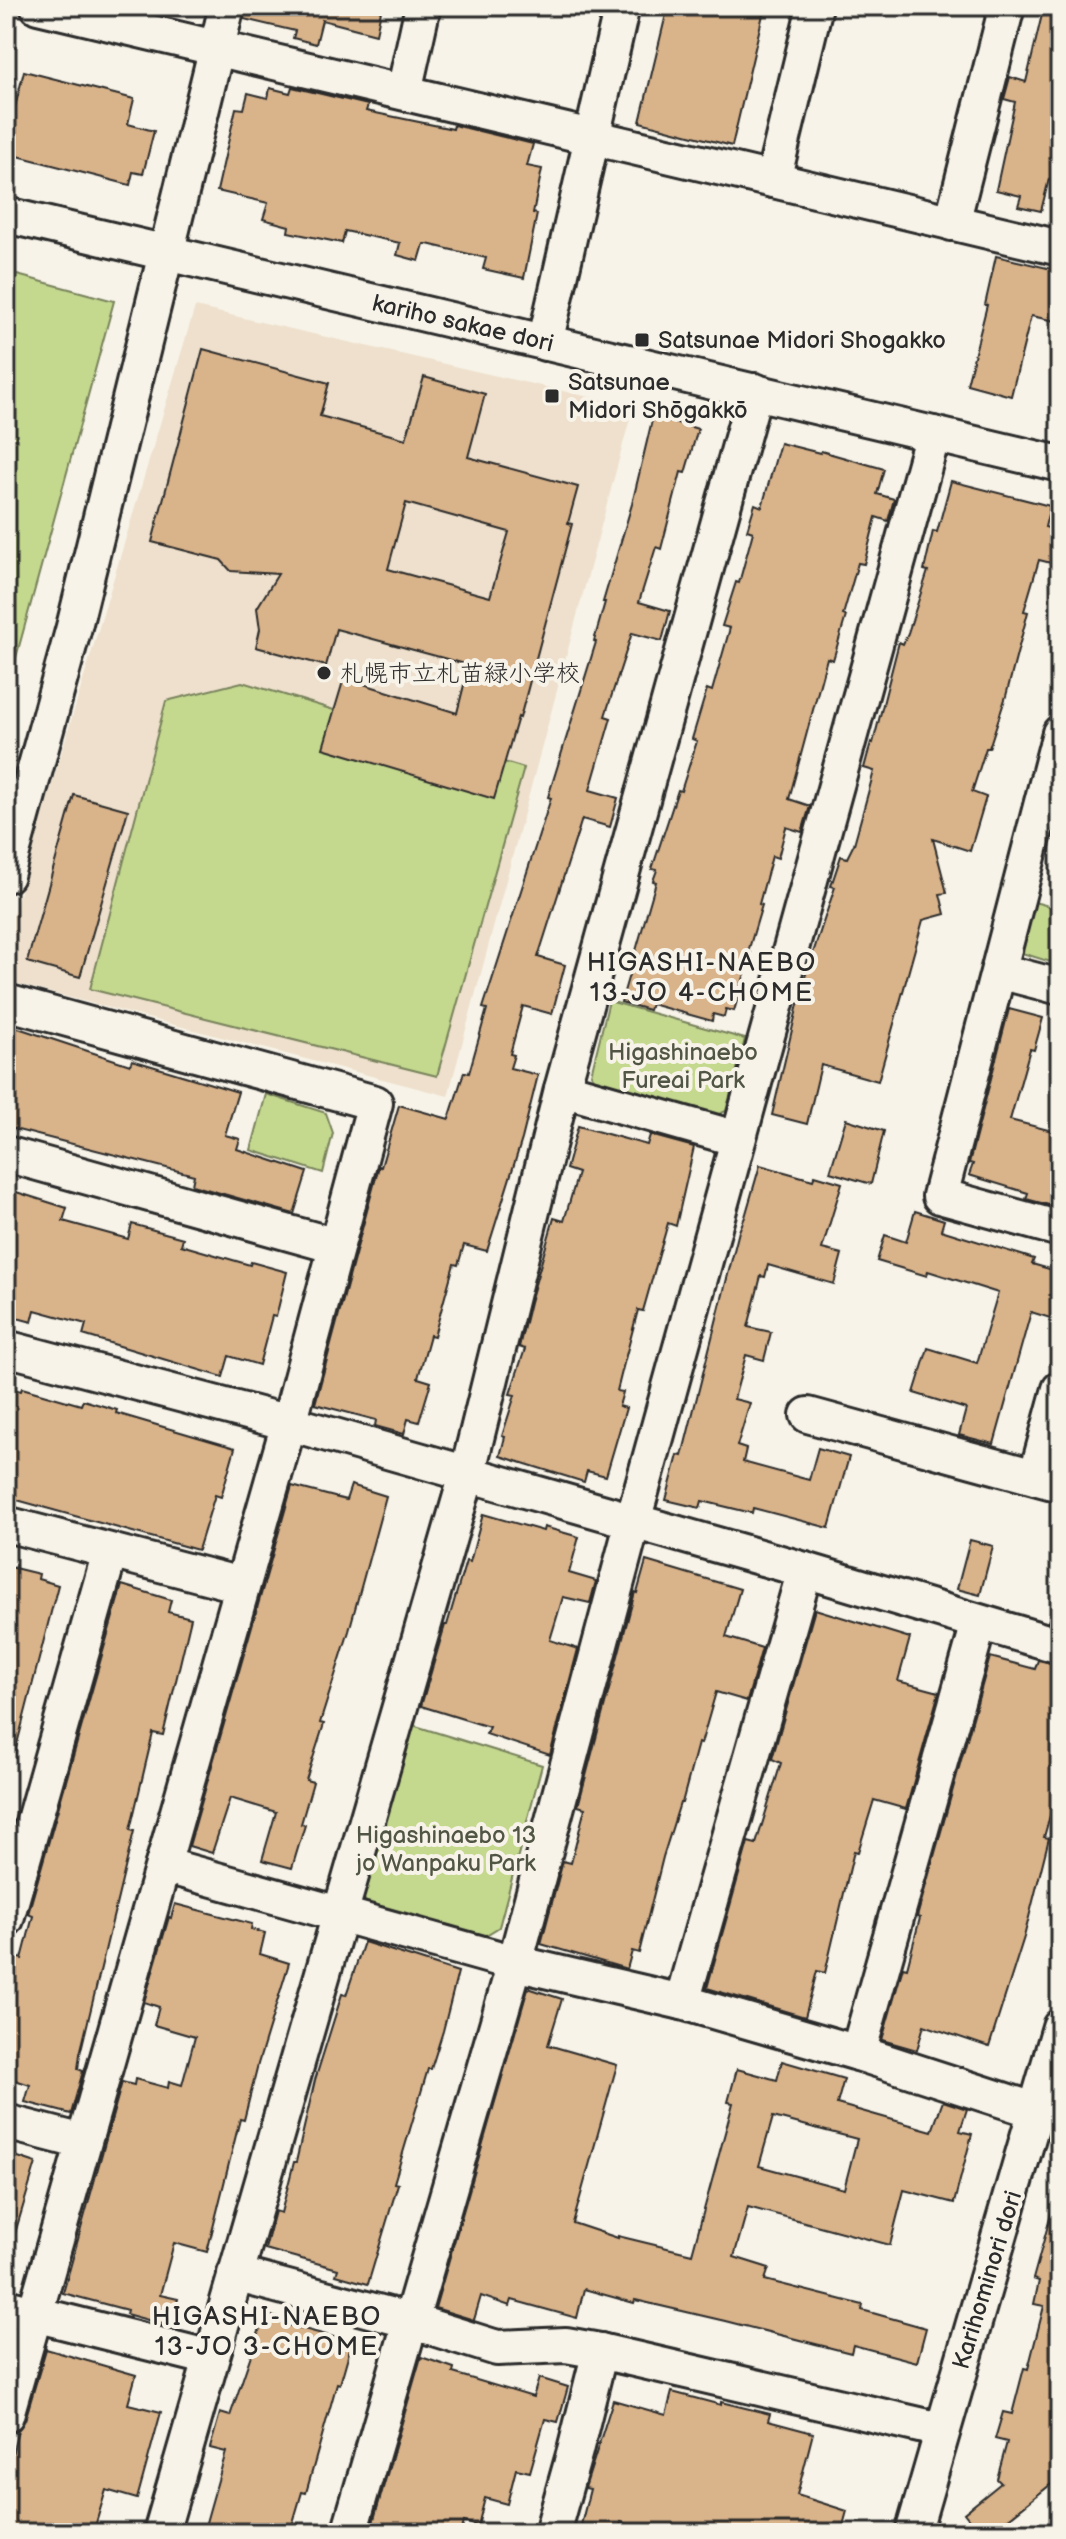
<svg xmlns="http://www.w3.org/2000/svg" width="1066" height="2539" font-family="'Balsamiq Sans','Klee One',sans-serif">
  <style>
    .built { fill: #eee0cc }
    .green { fill: #c4d98e; stroke: #78825c; stroke-width: 2 }
    .building { fill: #d9b38a; stroke: #2b2b2b; stroke-width: 2; fill-rule: evenodd }
    .lines { fill: none; stroke-linecap: round; stroke-linejoin: round }
    .minor-casing { stroke: #2b2b2b; stroke-width: 40 }
    .minor { stroke: #f7f3e8; stroke-width: 34 }
    .poi-dot { fill: #2b2b2b; stroke: #f7f3e8; stroke-width: 3 }
    .labels { text-anchor: middle; stroke-width: 8; stroke-linejoin: round; paint-order: stroke }
    .street-label { font-size: 24px; fill: #2b2b2b; stroke: #f7f3e8 }
    .poi-label { font-size: 24px; fill: #2b2b2b; stroke: #f7f3e8; text-anchor: start }
    .park-label { font-size: 24px; fill: #515644; stroke: #f7f3e8 }
    .neighbourhood-label { font-size: 26px; letter-spacing: 2px; fill: #2b2b2b; stroke: #f7f3e8 }
  </style>
  <rect width="100%" height="100%" fill="#f7f3e8"/>
  <filter id="ink" filterUnits="userSpaceOnUse"><feTurbulence type="fractalNoise" baseFrequency=".0125" numOctaves="2"/><feDisplacementMap in="SourceGraphic" scale="16" xChannelSelector="R" yChannelSelector="G"/><feConvolveMatrix kernelMatrix="1 2 1 2 8 2 1 2 1" color-interpolation-filters="sRGB"/></filter>
  <g filter="url(#ink)">
    <!-- built -->
    <path class="built" d="M195,307L633,407L448,1096L6,981V938Z"/>
    <!-- green -->
    <g class="green">
      <path d="M6,272L114,301L6,694Z"/>
      <path d="M242,682L524,768L437,1076L90,989L166,701Z"/>
      <path d="M1034,902L1060,909V965L1019,952Z"/>
      <path d="M609,1001L745,1039L726,1111L710,1118L599,1085L591,1074Z"/>
      <path d="M266,1094L326,1113L333,1133L323,1173L251,1150Z"/>
      <path d="M409,1724L542,1765L499,1927L483,1937L368,1907L360,1890Z"/>
    </g>
    <!-- building -->
    <g class="building">
      <path d="M246,6H382L376,34L322,20L316,44L293,38L295,31L244,19Z"/>
      <path d="M668,6H765L732,146L640,122Z"/>
      <path d="M1044,6H1060V115L1051,154L1060,156V182L1049,179L1041,211L1018,206L1021,196L996,190L1015,102L1004,99L1010,77L1026,82Z"/>
      <path d="M24,71L134,99L128,124L154,131L143,174L133,172L130,185L6,153V143Z"/>
      <path d="M292,87L368,105L366,111L453,129L454,125L533,144L527,166L542,169L533,213L537,214L524,278L483,269L486,258L427,244H424L419,261L397,255L400,243L345,231L342,243L288,232L289,226L263,219L268,203L217,191L236,108L244,109L248,93L268,98L270,88L290,93Z"/>
      <path d="M996,256L1060,271V322L1031,316L1011,396L967,384L987,305H985Z"/>
      <path d="M203,349L329,383L320,416L406,439L424,377L485,394L468,457L578,487L568,523L572,524L520,718L518,717L494,799L323,748L344,678L457,713L469,665L336,629L326,666L256,647L260,629L257,608L278,574L231,571L221,560L152,542ZM406,503L509,532L490,597L388,569Z"/>
      <path d="M653,416L698,429L685,473L681,472L661,549L656,547L639,602L670,611L662,641L632,633L605,716L611,718L590,790L618,798L610,827L582,819L538,957L565,965L552,1014L523,1006L510,1054L514,1055L510,1068L538,1075L522,1139L487,1251L464,1245L458,1265L454,1264L434,1336L430,1335L418,1378L431,1382L419,1422L408,1419L404,1434L375,1426L376,1420L315,1404L379,1166L381,1167L399,1105L449,1119L464,1072L469,1073L487,1009L483,1008L551,798L548,797L596,642L594,641L605,602H603L632,504Z"/>
      <path d="M780,443L820,453L821,451L884,469L877,494L894,499L888,521L876,517L864,564L858,563L843,615L846,616L833,660L827,658L789,799L810,806L802,832L786,827L778,858L772,856L759,904L762,905L748,952L751,953L734,1011L726,1009L724,1017L713,1014L712,1021L651,1004L649,1010L621,1002L656,882L653,881L657,870L652,869L678,790L681,791L697,741L692,739L707,689L712,691L730,628L722,626L736,582L739,583L753,532L747,530L755,504L762,507Z"/>
      <path d="M951,481L1050,506L1045,527L1060,531L1051,563L1039,560L1024,611L1028,612L1006,696L989,748H986L972,792L986,797L970,851L933,839L947,893L940,894L945,914L923,920L878,1081L821,1065L807,1124L772,1115L803,983L835,887L831,886L841,856L847,858L854,844L870,786L874,771L864,768L871,742L873,743L899,642L903,644L908,633L928,571L924,570L933,531L937,532Z"/>
      <path d="M74,795L128,810L80,977L27,962Z"/>
      <path d="M1009,1009L1043,1018L1034,1050L1030,1049L1010,1120L1060,1133V1158L1049,1205L1026,1199L1028,1193L969,1175L973,1164L969,1163Z"/>
      <path d="M12,1026L130,1065L132,1060L238,1092L225,1135L240,1139L237,1149L307,1172L294,1214L192,1185L194,1175L6,1127V1048Z"/>
      <path d="M846,1119L884,1131L871,1184L830,1172Z"/>
      <path d="M578,1126L647,1145L650,1135L694,1147L676,1226L668,1223L643,1311L638,1310L623,1367L617,1391L623,1392L619,1406L626,1408L606,1476L587,1471L584,1482L500,1456L505,1437L502,1436L515,1395L510,1394L525,1349L519,1347L530,1302L554,1218L564,1221L578,1173L566,1169Z"/>
      <path d="M760,1165L813,1180L815,1175L842,1183L822,1249L842,1254L834,1284L768,1265L765,1277L761,1276L748,1327L771,1332L764,1360L746,1355L734,1399L750,1403L737,1446L746,1449L743,1462L809,1480L818,1448L849,1457L829,1528L753,1508L752,1513L702,1501L700,1508L666,1500L678,1455L682,1456L739,1231L745,1217Z"/>
      <path d="M13,1191L67,1208L63,1221L128,1239L132,1224L183,1238L181,1245L250,1265L251,1262L287,1272L276,1317L272,1316L259,1365L229,1356L223,1377L83,1335L86,1324L35,1310L32,1322L6,1315V1216Z"/>
      <path d="M915,1211L944,1220L941,1230L1034,1259L1032,1264L1060,1272V1321L1031,1312L994,1444L959,1435L966,1409L914,1393L928,1348L977,1363L998,1293L928,1271L927,1276L877,1261L885,1235L906,1242Z"/>
      <path d="M6,1387L21,1391L22,1388L81,1405L83,1400L117,1410L116,1413L235,1448L221,1497L215,1495L198,1550L6,1497Z"/>
      <path d="M351,1485L386,1496L349,1631L320,1723L324,1724L306,1780L313,1782L301,1824L305,1825L292,1868L262,1860L276,1812L230,1798L212,1853L189,1846L292,1486L346,1500Z"/>
      <path d="M483,1514L543,1531L544,1527L579,1537L569,1573L596,1581L590,1603L563,1597L550,1640L578,1649L550,1755L486,1734L489,1727L421,1706L445,1625H447L466,1561L470,1562Z"/>
      <path d="M970,1540L993,1546L980,1595L957,1589Z"/>
      <path d="M646,1561L740,1589L726,1637L762,1648L747,1701L716,1692L701,1744L698,1743L682,1803H680L663,1857L639,1953L632,1951L627,1969L541,1944L563,1861L571,1863L585,1808L578,1806L635,1592L637,1593Z"/>
      <path d="M6,1566L39,1574L38,1579L58,1585L14,1756L6,1755V1655L15,1620L6,1618Z"/>
      <path d="M122,1585L171,1600L168,1612L191,1618L163,1735L153,1733L130,1830L134,1831L80,2054L78,2069L83,2071L71,2114L25,2102L30,2085L6,2077V1980L13,1956L22,1959L33,1916L28,1914Z"/>
      <path d="M1053,1605L1060,1606V1625L1048,1622Z"/>
      <path d="M815,1609L910,1638L898,1681L939,1692L906,1809L874,1800L858,1852L854,1851L825,1973L817,1971L805,2017L707,1988L748,1842L756,1844L781,1763L772,1759Z"/>
      <path d="M990,1657L1035,1669L1038,1660L1060,1665V1780L1044,1837L1049,1838L1024,1937L989,2047L924,2025L917,2050L882,2040L903,1967L907,1968L920,1918L917,1917Z"/>
      <path d="M175,1904L252,1924L251,1929L265,1933L260,1954L289,1963L258,2064L244,2120L240,2119L207,2252L174,2243L160,2295L178,2299L170,2326L126,2314L127,2310L63,2293L122,2082L134,2085L135,2079L168,2088L169,2081L182,2085L195,2037L154,2025L159,2007L144,2002L169,1917L171,1918Z"/>
      <path d="M364,1942L458,1972L443,2031L431,2069H428L394,2183L398,2184L368,2284L336,2275L338,2269L265,2249L275,2211L281,2213L294,2162H296L315,2080L342,1994L346,1995Z"/>
      <path d="M528,1988L562,1999L548,2045L617,2065L573,2223L618,2238V2236L692,2254L733,2103L728,2102L737,2069L777,2080L782,2061L844,2079L837,2104L932,2131L943,2101L967,2109L960,2131L972,2134L954,2203L904,2190L890,2245L748,2207L734,2257L769,2268L765,2280L863,2305L862,2310L926,2328L917,2362L853,2345L851,2353L725,2321L635,2300L634,2303L584,2289L577,2318L512,2300L510,2306L481,2296L474,2320L435,2308ZM773,2117L857,2139L844,2189L759,2166Z"/>
      <path d="M6,2153L36,2163L12,2243L6,2242Z"/>
      <path d="M1053,2207L1060,2208V2477L990,2533H980L964,2513L1001,2483L997,2479L1007,2442L995,2439L1003,2412L1012,2414L1024,2368L1028,2369L1044,2306L1034,2304L1039,2281L1033,2279Z"/>
      <path d="M265,2314L290,2322L289,2325L352,2342L340,2384L337,2383L306,2493L302,2492L290,2533H203L226,2452L210,2448L220,2413L230,2416Z"/>
      <path d="M46,2349L136,2375L128,2404L161,2412L137,2499L106,2490L93,2533H6V2480L18,2430L25,2420Z"/>
      <path d="M421,2357L454,2368L453,2373L533,2397L539,2378L568,2387L558,2422L545,2419L530,2472L516,2469L507,2504L485,2498L478,2526L464,2522L461,2533H370Z"/>
      <path d="M672,2392L721,2405V2402L770,2414L768,2421L813,2433L797,2495L847,2511L841,2533H656L621,2522L618,2533H579L590,2489L585,2488L613,2400L666,2415Z"/>
    </g>
    <g class="lines">
      <defs>
        <g id="minor">
          <path d="M38,6L1060,248"/>
          <path d="M404,92L423,6"/>
          <path d="M773,180L815,6"/>
          <path d="M6,215L1060,464"/>
          <path d="M952,223L1007,6"/>
          <path d="M545,343L622,6"/>
          <path d="M1060,733L940,1196L1060,1229"/>
          <path d="M6,875L74,627L227,6"/>
          <path d="M999,971L1060,987"/>
          <path d="M6,1002L375,1103L289,1423L6,2415"/>
          <path d="M562,1089L738,1139"/>
          <path d="M6,1154L336,1246"/>
          <path d="M6,1348L289,1423L805,1570L1060,1646"/>
          <path d="M808,1415L1060,1484"/>
          <path d="M1036,1477L1060,1389"/>
          <path d="M6,1524L241,1585"/>
          <path d="M163,1865L515,1963L682,2002L858,2053L1037,2111"/>
          <path d="M6,1919L110,1552"/>
          <path d="M682,2002L805,1570"/>
          <path d="M858,2053L979,1623"/>
          <path d="M6,2122L83,2142"/>
          <path d="M235,2274L411,2321L497,2348L566,2345L600,2351L941,2430"/>
          <path d="M6,2307L211,2358"/>
          <path d="M161,2533L467,1475L562,1089L755,391"/>
          <path d="M349,2533L515,1963L633,1521L933,434"/>
          <path d="M552,2533L575,2451L600,2351"/>
          <path d="M913,2533L1060,2027"/>
        </g>
      </defs>
      <!-- minor casing -->
      <use href="#minor" class="minor-casing"/>
      <!-- minor -->
      <use href="#minor" class="minor"/>
    </g>
  </g>
  <!-- markers -->
  <g class="poi-dot">
    <rect x="634" y="332" width="16" height="16" rx="4"/>
    <rect x="544" y="388" width="16" height="16" rx="4"/>
    <circle cx="324" cy="673" r="8"/>
  </g>
  <g class="labels">
    <!-- street labels -->
    <g class="street-label">
      <text transform="translate(463 323) rotate(13)" y="8">kariho sakae dori</text>
      <text transform="translate(987 2280) rotate(-73)" y="8">Karihominori dori</text>
    </g>
    <!-- poi labels -->
    <g class="poi-label">
      <text x="658" y="348">Satsunae Midori Shogakko</text>
      <text x="568" y="390">Satsunae<tspan x="568" dy="28">Midori Shōgakkō</tspan></text>
      <text x="340" y="681">札幌市立札苗緑小学校</text>
    </g>
    <!-- park labels -->
    <g class="park-label">
      <text x="683" y="1060">Higashinaebo<tspan x="683" dy="28">Fureai Park</tspan></text>
      <text x="446" y="1843">Higashinaebo 13<tspan x="446" dy="28">jo Wanpaku Park</tspan></text>
    </g>
    <!-- neighbourhood labels -->
    <g class="neighbourhood-label">
      <text x="702" y="971">HIGASHI-NAEBO<tspan x="702" dy="30">13-JO 4-CHOME</tspan></text>
      <text x="267" y="2325">HIGASHI-NAEBO<tspan x="267" dy="30">13-JO 3-CHOME</tspan></text>
    </g>
  </g>
  <!-- margin -->
  <rect width="1066" height="2539" fill="none" stroke="#f7f3e8" stroke-width="32"/>
  <rect x="16" y="16" width="1034" height="2507" fill="none" stroke="#2b2b2b" stroke-width="3" filter="url(#ink)"/>
</svg>
